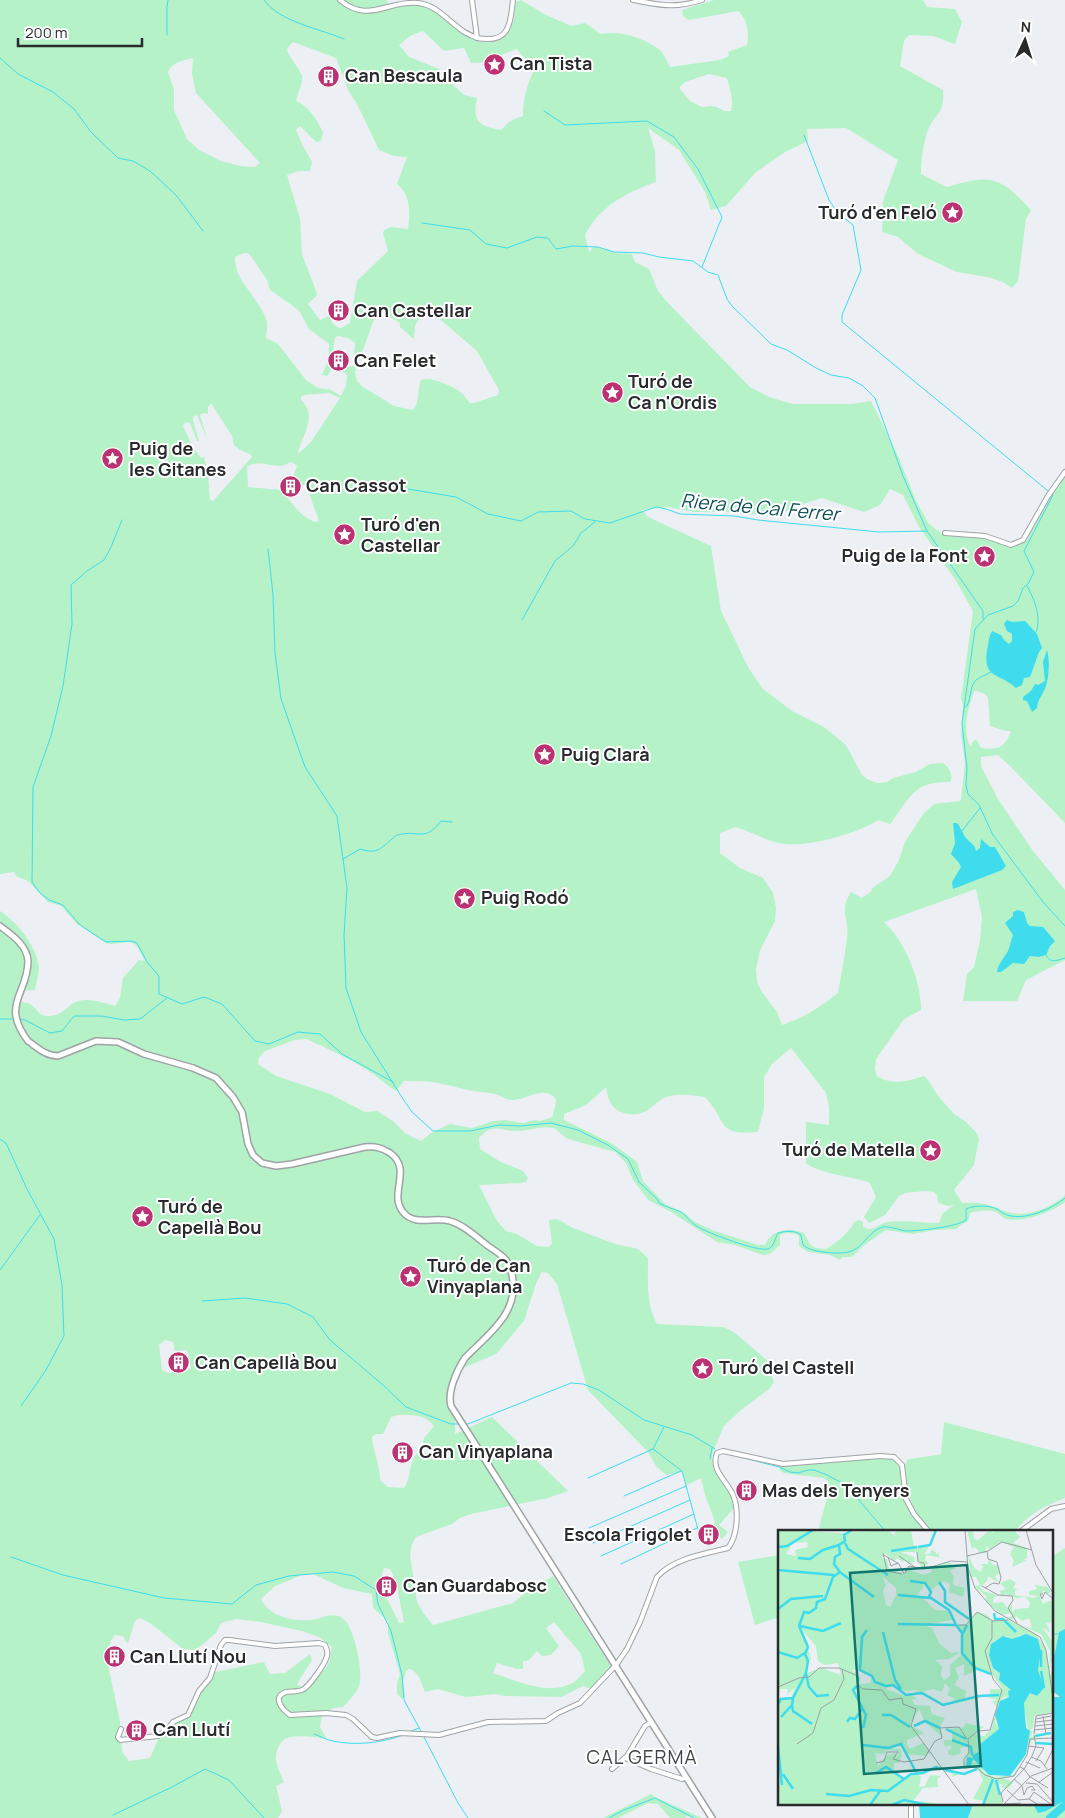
<svg xmlns="http://www.w3.org/2000/svg" width="1065" height="1818" font-family="Manrope,sans-serif">
  <style>
    .green { fill: #b5f2c8; fill-rule: evenodd }
    .water { fill: #3edced }
    .lines { fill: none; stroke-linecap: round; stroke-linejoin: round }
    .stream { stroke: #3edced; stroke-width: 1 }
    .river { stroke: #3edced; stroke-width: 8 }
    .minor-casing { stroke: #9fa2a6; stroke-width: 6 }
    .secondary-casing { stroke: #9fa2a6; stroke-width: 8 }
    .minor { stroke: #fff; stroke-width: 4 }
    .secondary { stroke: #fff; stroke-width: 5 }
    .labels { text-anchor: middle; stroke-width: 4; stroke-linejoin: round; paint-order: stroke }
    .poi-label { font-size: 18px; font-weight: bold; fill: #292a2c; stroke: #fff; text-anchor: start }
    .water-label { font-size: 19px; font-style: italic; fill: #0d5057; stroke: #fff }
    .neighbourhood-label { font-size: 19px; letter-spacing: 1px; fill: #404346; stroke: #fff }
    .inset-river { fill: none; stroke: #3edced; stroke-width: 2.5 }
    .inset-road { fill: none; stroke: #9ea1a4; stroke-width: 1 }
    .view { fill: #0f766e; fill-opacity: 0.15; stroke: #0f766e; stroke-width: 2.5 }
    .inset-edge { fill: none; stroke: #292a2c; stroke-width: 2.5 }
  </style>
  <rect width="100%" height="100%" fill="#ecf0f4"/>
  <!-- green -->
  <g class="green">
    <path d="M0,0H387L390,9C401,6 413,2 424,6C450,14 466,50 497,41C514,35 515,16 515,2L521,0L544,14L571,26L585,23L601,34C621,30 644,38 660,50C664,54 667,62 670,67L720,60L729,56L728,52L747,45C749,32 748,20 738,11L689,20L683,16L682,10L714,0H923L927,7L955,9L962,22L955,44L933,36L909,35L904,41L900,66L943,90C945,114 936,112 928,130C923,145 921,159 921,174L947,187C992,174 999,176 1031,210L1026,219L1018,281L1012,288L1003,282L987,277L957,272L918,254L898,237L882,232L883,201L898,160L846,128L807,129L808,141L785,152L756,172L726,206L711,210L705,192L679,150L648,128L655,151L656,182C626,193 601,205 585,235L589,252L594,246L616,253L632,254L635,262L649,269L658,291L668,303L750,387L769,397L793,404H852L871,401L899,458L916,501L929,524L941,533L992,538L1015,544L1027,540L1039,514L1065,473V823L1011,767L998,755L981,757V766L998,799L1033,851L1065,890V960L1026,980L1017,1001H963L967,974L974,967L980,941L982,917L976,889L884,922C887,926 891,929 894,933C910,954 921,985 921,1010L904,1019L876,1059L875,1069L877,1076C893,1086 908,1081 924,1076L928,1080L938,1096L954,1114L966,1122L976,1132L979,1139L974,1165L954,1190L962,1203C983,1201 989,1205 1007,1212C1026,1218 1052,1208 1065,1195V1202C1052,1212 1023,1223 1006,1219C1003,1218 1000,1214 996,1212C989,1209 978,1211 970,1213L968,1221L959,1226L957,1229L935,1230L913,1234L886,1230L863,1246L852,1257H842L840,1260L830,1255L808,1252L799,1246V1237L797,1234L786,1233L780,1235V1245L770,1254L763,1255L735,1245L717,1242L671,1212L648,1200L633,1180L626,1163L615,1152L568,1139C562,1136 559,1130 553,1128C540,1125 527,1132 514,1131C506,1131 499,1127 491,1129C486,1130 482,1135 479,1138L480,1149L501,1162L523,1171L528,1178L526,1182L521,1183L479,1185L497,1221L506,1231L517,1234L537,1246L548,1247L552,1244L549,1220L557,1219L573,1228L615,1244L638,1249L648,1258C648,1279 646,1305 657,1324L724,1327L735,1333L770,1363V1373L774,1382L769,1389L741,1410L724,1426L712,1454V1464L730,1494L734,1508L719,1525L728,1532L722,1539L710,1529L715,1522L705,1495L701,1478L687,1485L682,1472L666,1475L656,1466L648,1452L588,1390L557,1284L548,1273L542,1272L537,1281L524,1321L496,1354L454,1372L447,1394V1404L455,1419V1434L492,1417L568,1491L548,1498L471,1514L460,1518L452,1524L416,1537L412,1544L410,1555L417,1602L424,1614L433,1625L513,1603L528,1591L553,1576L612,1668L594,1690L583,1686L561,1697L504,1696L496,1694L466,1697L438,1689L425,1692L419,1677L413,1670L409,1669L406,1671L403,1682L405,1697L402,1699L397,1694V1683L400,1674L388,1633V1621L373,1608L372,1594L343,1588L313,1574L302,1575L275,1586L261,1599C269,1616 293,1622 311,1620C322,1619 328,1612 341,1617C354,1623 364,1673 359,1686C356,1694 349,1700 343,1707L333,1708L322,1716L320,1727L327,1739C318,1737 293,1734 285,1739C280,1742 276,1751 276,1756C275,1764 281,1775 284,1782L276,1786L282,1811L278,1818H0V911C18,923 36,945 39,967C39,974 36,983 35,990L20,991L18,1001C22,1002 27,1003 30,1004C38,1009 37,1016 49,1016C62,1016 65,1007 76,1002C88,997 104,1003 115,1006L120,998L123,978L139,960L145,961L136,945L130,942L111,944L106,943L77,924L61,906L48,902L28,881L16,876L14,872L0,874ZM423,31L444,51L464,48L471,63L495,62L503,54L517,49L534,70C527,85 523,98 523,116L510,121L501,130C479,126 472,122 477,98L464,95L449,81L439,69L409,57L399,45L410,36ZM293,42L336,58L348,90L357,104L379,150L394,156L407,157L397,184C411,195 410,213 408,229L391,227L384,230L383,233L388,251L357,281L350,323L341,328C334,327 332,323 329,316L320,320L308,304L317,295L316,291L302,254L300,219L287,175L298,171H310L312,162L303,146L296,130L300,126L316,142L321,141L323,132C317,120 309,106 296,101C298,93 303,83 302,76C300,69 290,59 287,50L289,46ZM193,58L192,74L196,93L260,163L255,167L240,166L221,161L199,150L187,139L174,110V90L168,72C174,61 182,61 193,58ZM709,74L727,78C730,89 734,100 731,111H725L714,106L702,107L690,101L679,88L685,82ZM244,253H248L251,256L267,280L270,290L293,306L300,312L309,329L329,344L328,361L322,375L327,376L331,370C335,368 343,371 347,375L346,386L341,396L331,390L318,388L306,380L278,344L266,338C266,333 268,327 267,322C261,299 234,282 235,257ZM424,309L429,310L477,351L499,390L498,395L474,403H470C466,399 464,394 459,391C450,385 430,376 421,380C417,389 420,403 413,410L394,406L363,387L357,381L355,372L377,311L379,310L400,323V327L412,338H414L415,326ZM338,336L348,338L355,343L353,366L346,367L345,371L332,367L331,364L335,338ZM329,393L340,398L311,442L298,454C301,436 319,417 301,400V397L304,395ZM211,403L232,436L234,445L240,450L250,454L252,457L213,501L210,500L208,474L204,457L201,458L193,447L183,426L186,422L190,423L197,441H199L193,420V417L197,415L207,439L200,415L203,413L208,414V407ZM292,462L297,466L293,477L298,485H306L319,521L317,522C304,521 289,500 282,490L248,487L247,467C257,460 269,466 280,466C284,466 288,463 292,462ZM890,489L903,495L918,525L956,581L973,611L961,699L963,705L961,734L965,763L961,799L960,801L934,804L923,814L905,842L899,860L890,876L871,889L872,891L862,898L851,892C838,913 850,917 847,937C845,956 841,975 838,993C821,1007 803,1018 782,1025L777,1012L762,992L757,982L756,969L760,950L775,921L776,908L773,893L763,878L740,868L720,853V833L735,827C750,831 764,840 779,843C803,849 857,834 878,820L890,824C911,797 913,781 950,782C954,775 949,767 943,763L930,764L916,772L893,778L887,782L878,783L869,780L862,775L846,745L824,727L792,711L763,689L749,669L721,611L711,546L648,517L642,510L669,507L694,512H737L775,517L796,506L822,498L864,512L880,505ZM974,691C980,692 985,692 988,698L990,726L1006,731H1011C1005,748 998,750 981,748L976,739L972,743V746L969,744C963,725 968,710 974,691ZM306,1039C327,1048 348,1058 367,1070C377,1076 386,1085 396,1091L404,1081C415,1081 427,1081 438,1083C449,1085 458,1088 468,1090C477,1092 486,1092 495,1094C501,1095 506,1101 513,1100C525,1100 542,1087 553,1096C560,1101 552,1110 553,1117L540,1121L535,1120L523,1123L505,1120L493,1121L472,1128L450,1124L431,1133L421,1141L406,1134L393,1121L377,1111L365,1112L330,1094L276,1076L258,1064L259,1058L265,1051L284,1044L294,1040ZM791,1048L826,1093L829,1107V1125L806,1122V1163C818,1174 853,1176 870,1183L876,1197L864,1217L869,1223L885,1215L899,1196L905,1193L925,1191L934,1192L937,1195L938,1203L948,1206L954,1205L943,1213L939,1223C922,1223 905,1220 888,1222C878,1223 874,1233 863,1227V1222L859,1220L854,1222C852,1230 834,1245 826,1249C810,1248 811,1246 804,1233C790,1227 771,1229 765,1245H758L712,1230L695,1222L683,1212L665,1204L643,1181L637,1162L613,1144L564,1120V1114L586,1105L606,1087C607,1092 608,1098 610,1102C615,1114 633,1117 644,1112C652,1109 658,1100 666,1097C679,1093 692,1095 705,1097C728,1121 715,1136 758,1132L764,1108V1077L772,1064ZM165,1340L173,1342L175,1351L187,1350L191,1369L168,1373L162,1370L159,1345ZM399,1415C414,1415 424,1414 434,1426L424,1438L422,1445L428,1449L427,1453L418,1452C408,1462 412,1477 404,1488L388,1487L380,1480C380,1464 373,1452 372,1437L376,1434H383L391,1417ZM384,1568L390,1569L396,1582L404,1622L399,1623C393,1609 385,1597 379,1583ZM140,1618L150,1623L183,1649L196,1650L216,1633L221,1623L236,1619L261,1622L302,1631L319,1637L332,1647L329,1663L307,1691L297,1684L312,1660L310,1654L285,1673L270,1674L264,1662L215,1672L187,1713L173,1719L167,1728L158,1740L150,1758L129,1761L122,1752L120,1722L107,1660L111,1640L115,1635L123,1636L126,1642L128,1643L135,1621ZM554,1622L581,1654L585,1671C582,1674 578,1679 574,1682C549,1697 518,1681 493,1673L497,1663L517,1669H523V1661H528L537,1651L542,1656L551,1655L559,1646L546,1628Z"/>
    <path d="M944,1422L1065,1454V1498C1041,1508 1032,1512 1014,1532H933C927,1525 919,1518 915,1510C910,1499 901,1470 907,1460L910,1459C918,1457 936,1456 941,1454Z"/>
    <path d="M880,1457L893,1458L901,1465L905,1499L927,1532H818L829,1490L828,1481L823,1478L784,1473L779,1470L781,1466Z"/>
    <path d="M1065,1548V1632L1051,1670V1557Z"/>
    <path d="M779,1555V1617L755,1625L738,1562Z"/>
    <path d="M651,1794L655,1797L702,1818H693L687,1816L685,1818H670L658,1804L648,1803L618,1818H603Z"/>
    <path d="M1065,1798V1818H968L973,1804H1051Z"/>
  </g>
  <!-- water -->
  <g class="water">
    <path d="M1007,620L1012,622L1025,621L1037,634L1042,648L1039,652L1030,677L1024,678L1022,685L1016,688C999,672 983,680 987,650C989,643 988,638 992,631L1001,635L1004,640L1009,644L1012,641V634L1007,631L1004,624Z"/>
    <path d="M1047,650C1050,660 1049,676 1046,686C1043,695 1038,698 1037,708L1032,712L1027,701L1023,700V697L1031,691L1035,684L1038,685L1045,681L1043,662Z"/>
    <path d="M953,823H957C962,829 963,836 969,841C973,845 975,845 976,851L980,848L981,839L990,847H995L1006,866L1002,870L953,889L952,882L961,867L959,863L951,854L955,843Z"/>
    <path d="M1018,910L1024,912L1027,923L1030,926L1043,927L1055,941L1050,946L1046,955L1039,957L1030,956L1024,964L1013,963L1001,972H997C998,964 1004,958 1008,951C1010,946 1011,940 1013,935L1005,923L1013,916V912Z"/>
    <path d="M1065,1629V1801C1056,1804 1048,1812 1038,1813L1033,1804H1051V1697H1060L1051,1690V1661L1055,1653L1059,1632Z"/>
    <path d="M919,1804H973L968,1818H920Z"/>
  </g>
  <g class="lines">
    <!-- stream -->
    <g class="stream">
      <path d="M264,0C279,22 321,29 344,39"/>
      <path d="M167,35V7L168,0"/>
      <path d="M0,58L18,74L53,92L74,109L91,132L118,158L133,161L150,171L176,195L203,231"/>
      <path d="M544,111L565,125L647,121L674,137L698,169L722,217L702,267"/>
      <path d="M804,135L829,200L837,212L853,225L861,270L842,315V322L1053,495L1024,551L1034,572L1028,584L1023,588L1018,601L1013,606L988,615L975,629L962,723L967,769L966,785L968,794L979,805L993,835L1043,902L1065,926"/>
      <path d="M422,223L470,230L486,244L507,248L537,237L548,238L556,249L573,246L598,247L614,252L643,253L659,257L693,261L708,272L718,275L727,299L732,306L771,344L787,350L816,368L831,375L849,378L863,386L875,398L903,476L927,531"/>
      <path d="M408,489L456,497L488,514L521,521L538,512L571,511L585,519L610,523L656,507L666,509L680,514L734,516L758,520L879,532L927,531L983,611V619"/>
      <path d="M122,520L111,547L104,560L87,571L71,585L72,624L63,686L51,736L33,787L32,882L40,893L49,900L63,905L79,924L92,933L106,942L131,941L137,943L147,962L159,976V994L182,1004L204,997L222,1004L255,1041L269,1044L298,1032L320,1034L342,1054L393,1082"/>
      <path d="M268,549L273,595L275,653L281,699L305,767L337,816L347,888L344,935L346,988L361,1032L403,1099L412,1112L433,1131H470L499,1125L520,1126L551,1123L578,1130L608,1145L628,1159L639,1182L657,1199L659,1203C666,1207 674,1209 681,1212C686,1215 690,1222 695,1225C704,1232 758,1252 768,1249C774,1247 775,1238 778,1233C786,1231 794,1230 801,1235L803,1245C811,1253 842,1255 852,1251C864,1246 870,1230 883,1227C890,1226 899,1230 906,1231C918,1231 957,1227 966,1220V1209C974,1205 989,1205 997,1209C1001,1212 1005,1215 1011,1216C1029,1219 1051,1209 1065,1198"/>
      <path d="M1027,586C1034,598 1042,618 1036,632"/>
      <path d="M522,620L555,561L573,546L581,533L595,522"/>
      <path d="M966,707C972,699 969,687 976,680C980,677 986,675 991,672"/>
      <path d="M962,831L980,808"/>
      <path d="M343,859L360,849C377,854 379,850 392,839C394,837 396,835 398,835C419,829 424,843 441,821L452,822"/>
      <path d="M1046,955C1050,964 1058,960 1065,958"/>
      <path d="M0,1019H15"/>
      <path d="M19,1019L25,1020L50,1033L62,1031L74,1016H102L124,1020L140,1019L167,998"/>
      <path d="M0,1139L6,1143L27,1189L54,1239L62,1285L64,1336L46,1370L21,1406"/>
      <path d="M0,1270L40,1215"/>
      <path d="M202,1301L245,1298L287,1304L313,1317L330,1340L383,1385L406,1407L451,1424H460"/>
      <path d="M464,1424H468L571,1383L583,1384L599,1390L644,1420L692,1435L715,1449"/>
      <path d="M664,1427L653,1449L682,1471L699,1533"/>
      <path d="M733,1455L779,1467L790,1472L798,1473L808,1470H814L827,1475L846,1485L886,1532"/>
      <path d="M710,1459L712,1448"/>
      <path d="M588,1478L653,1449"/>
      <path d="M624,1496L681,1471"/>
      <path d="M589,1528L686,1486"/>
      <path d="M593,1543L690,1500"/>
      <path d="M601,1556L694,1514"/>
      <path d="M11,1557L63,1575L164,1598L232,1604L256,1585L289,1576L333,1572L354,1576L376,1590L378,1604L391,1631L402,1675L404,1700L422,1733"/>
      <path d="M621,1564L697,1528"/>
      <path d="M1051,1634H1058"/>
      <path d="M409,1732L419,1728"/>
      <path d="M314,1734C320,1736 326,1740 333,1741C355,1746 382,1743 403,1735"/>
      <path d="M424,1737L458,1803L468,1818"/>
      <path d="M113,1815L172,1787L205,1769L229,1780L264,1818"/>
      <path d="M609,1818L624,1810L655,1798L694,1818"/>
    </g>
    <!-- river -->
    <path class="river" d="M1050,1818L1065,1805"/>
    <defs>
      <g id="minor">
        <path d="M340,0C368,24 388,0 418,3C437,5 448,21 463,31C467,34 473,36 477,38"/>
        <path d="M472,0L477,38C509,44 510,26 513,0"/>
        <path d="M633,0C661,5 674,9 702,0"/>
        <path d="M945,533L985,536L1011,545L1023,540L1048,496L1065,472"/>
        <path d="M1020,1532L1051,1509L1065,1506"/>
        <path d="M121,1729L118,1737L120,1740L158,1736L167,1730L173,1722L188,1715L199,1691L210,1678L221,1645L225,1640H229L275,1646L319,1643L325,1645C327,1649 328,1652 327,1656C325,1664 309,1687 302,1690C297,1692 291,1691 286,1692C271,1697 283,1710 290,1715L326,1713L346,1715L353,1719L372,1737L377,1738L400,1733L439,1735L488,1722L546,1721L558,1713L580,1703L616,1665L627,1649L640,1622L657,1577C674,1558 705,1554 728,1548C738,1536 739,1509 733,1495C727,1481 710,1470 717,1453L723,1451L783,1464L880,1456L894,1457L902,1465L906,1499L914,1514L929,1532"/>
        <path d="M625,1758L651,1769L682,1779L686,1777"/>
        <path d="M612,1769L627,1756L645,1726L651,1722"/>
        <path d="M911,1804V1818"/>
      </g>
      <path id="secondary" d="M0,926C12,935 27,945 28,961C28,994 0,1004 28,1041C38,1048 46,1056 58,1056L96,1041L118,1042L144,1054L193,1068L216,1078L233,1097L242,1112L248,1144L253,1155L262,1163L276,1166L292,1164L365,1147C376,1146 382,1148 390,1153C413,1169 388,1194 403,1212C415,1227 435,1216 450,1221C464,1225 476,1237 488,1246C494,1250 501,1254 506,1260C511,1266 512,1273 513,1281C517,1315 486,1336 465,1358C457,1370 447,1392 451,1406L712,1818"/>
    </defs>
    <!-- minor casing -->
    <use href="#minor" class="minor-casing"/>
    <!-- secondary casing -->
    <use href="#secondary" class="secondary-casing"/>
    <!-- minor -->
    <use href="#minor" class="minor"/>
    <!-- secondary -->
    <use href="#secondary" class="secondary"/>
  </g>
  <!-- icons -->
  <defs>
    <symbol id="sight-disc" viewBox="-11 -11 22 22"><circle r="9.5" fill="#ba3271" stroke="#fff"/><path d="M0-6L1.8-2.2L6-1.7L2.9 1.2L3.7 5.4L0 3.3L-3.7 5.4L-2.9 1.2L-6-1.7L-1.8-2.2Z" fill="#fff"/></symbol>
    <symbol id="building-disc" viewBox="-11 -11 22 22"><circle r="9.5" fill="#ba3271" stroke="#fff"/><path d="M-4-6H4V6H1V3H-1V6H-4ZM-2.5-4.3h1.7v1.8h-1.7ZM.8-4.3h1.7v1.8H.8ZM-2.5-1h1.7V.8h-1.7ZM.8-1h1.7V.8H.8Z" fill="#fff"/></symbol>
  </defs>
  <g fill-rule="evenodd">
    <use href="#sight-disc" x="482" y="52" width="25" height="25"/>
    <use href="#building-disc" x="316" y="64" width="25" height="25"/>
    <use href="#sight-disc" x="940" y="200" width="25" height="25"/>
    <use href="#building-disc" x="326" y="298" width="25" height="25"/>
    <use href="#building-disc" x="326" y="348" width="25" height="25"/>
    <use href="#sight-disc" x="600" y="380" width="25" height="25"/>
    <use href="#sight-disc" x="100" y="446" width="25" height="25"/>
    <use href="#building-disc" x="278" y="474" width="25" height="25"/>
    <use href="#sight-disc" x="332" y="522" width="25" height="25"/>
    <use href="#sight-disc" x="972" y="544" width="25" height="25"/>
    <use href="#sight-disc" x="532" y="742" width="25" height="25"/>
    <use href="#sight-disc" x="452" y="886" width="25" height="25"/>
    <use href="#sight-disc" x="918" y="1138" width="25" height="25"/>
    <use href="#sight-disc" x="130" y="1204" width="25" height="25"/>
    <use href="#sight-disc" x="398" y="1264" width="25" height="25"/>
    <use href="#building-disc" x="166" y="1350" width="25" height="25"/>
    <use href="#sight-disc" x="690" y="1356" width="25" height="25"/>
    <use href="#building-disc" x="390" y="1440" width="25" height="25"/>
    <use href="#building-disc" x="734" y="1478" width="25" height="25"/>
    <use href="#building-disc" x="696" y="1522" width="25" height="25"/>
    <use href="#building-disc" x="374" y="1574" width="25" height="25"/>
    <use href="#building-disc" x="102" y="1644" width="25" height="25"/>
    <use href="#building-disc" x="124" y="1718" width="25" height="25"/>
  </g>
  <g class="labels">
    <!-- poi labels -->
    <g class="poi-label">
      <text x="510" y="70">Can Tista</text>
      <text x="345" y="82">Can Bescaula</text>
      <text x="937" y="219" text-anchor="end">Turó d'en Feló</text>
      <text x="354" y="317">Can Castellar</text>
      <text x="354" y="367">Can Felet</text>
      <text x="628" y="388">Turó de<tspan x="628" dy="21">Ca n'Ordis</tspan></text>
      <text x="129" y="455">Puig de<tspan x="129" dy="21">les Gitanes</tspan></text>
      <text x="306" y="492">Can Cassot</text>
      <text x="361" y="531">Turó d'en<tspan x="361" dy="21">Castellar</tspan></text>
      <text x="968" y="562" text-anchor="end">Puig de la Font</text>
      <text x="561" y="761">Puig Clarà</text>
      <text x="481" y="904">Puig Rodó</text>
      <text x="915" y="1156" text-anchor="end">Turó de Matella</text>
      <text x="158" y="1213">Turó de<tspan x="158" dy="21">Capellà Bou</tspan></text>
      <text x="427" y="1272">Turó de Can<tspan x="427" dy="21">Vinyaplana</tspan></text>
      <text x="195" y="1369">Can Capellà Bou</text>
      <text x="719" y="1374">Turó del Castell</text>
      <text x="419" y="1458">Can Vinyaplana</text>
      <text x="762" y="1497">Mas dels Tenyers</text>
      <text x="692" y="1541" text-anchor="end">Escola Frigolet</text>
      <text x="403" y="1592">Can Guardabosc</text>
      <text x="130" y="1663">Can Llutí Nou</text>
      <text x="153" y="1736">Can Llutí</text>
    </g>
    <!-- water labels -->
    <g class="water-label">
      <text transform="translate(760 507) rotate(5)" y="7">Riera de Cal Ferrer</text>
    </g>
    <!-- neighbourhood labels -->
    <g class="neighbourhood-label">
      <text x="642" y="1764">CAL GERMÀ</text>
    </g>
  </g>
  <!-- overview -->
  <g transform="translate(778 1530)">
    <rect width="275" height="275" fill="#ecf0f4"/>
    <path d="M0,0L63,3L109,0L119,7L116,3L120,0H133L136,17L152,15L146,24H152L154,19L160,25L161,19V27L169,29L148,25L147,30L151,33L144,38L141,33H146L140,31L139,22H123L136,27L137,32L130,34L127,29L125,32L119,28L117,31L106,23L104,28L109,29L111,38L125,44L129,39L146,45L154,42L153,39H147L171,32L178,38L172,41L176,46L175,55L187,58L185,67L171,62L172,54L166,51L152,61L145,53V58L138,66H143L157,80L171,81L179,95H189L199,82L208,84L215,91L230,90L257,103L268,119L271,145L272,121L263,104L244,96L254,98L251,88L244,91L238,86L233,91L229,88L234,86L233,83L224,85L208,72V66L199,58L203,66L196,56L202,55L198,47H193L190,24L196,38L203,42L205,36L203,34H210L211,29L215,35H220L222,43L217,46L221,53L210,46L209,51L202,57L205,61L223,66L222,61L228,59L222,53L232,49L238,53L235,58L241,60H237V65L256,68L260,66L251,65V61L259,59L257,55L270,57L273,62L270,64L264,59L265,63L261,65L265,74L273,70L275,75V92L268,93L273,103L264,97L275,113V135L273,130L271,145H270L272,146L274,140L275,182L256,186L255,198L251,201H255L252,208L256,206L257,209L252,212L257,214L252,213L236,246L224,248L236,252L230,258H223L225,255L220,253L225,275H205L207,271L195,269L205,250L199,238L174,247L175,244L158,237L145,244L138,242L143,247L141,257L147,256L152,245L163,246L159,249L160,257L145,258L135,271L158,273L161,275H0V170L13,168L17,157L9,165L10,159H0ZM29,12L30,17L17,20L18,26L8,24L15,13ZM104,46L118,58V65L112,77L108,75L105,61L108,55ZM228,64L238,68L247,67L252,72L251,78L237,79L234,83V74L230,79L225,72L215,73L216,67ZM174,90L184,103V124L172,135V146L166,150L163,146L164,136L157,130L171,129L183,122L173,123L161,113L154,98L147,95ZM25,101L38,116L40,131L47,135L60,133L63,145L43,138L29,143V134L33,129ZM241,105L260,109L263,127L260,140L266,158L258,166L252,162L245,173L251,203L247,226L235,245L216,247L205,242L204,234L196,232L194,226L202,222L201,215L222,199L217,193L219,176L226,167H231L234,159L221,150L222,143L215,138L211,124L216,111L228,106L234,110ZM186,134V146L199,140L214,144L225,159H212V164L187,168L188,161L176,155L181,148L177,138ZM80,139L94,146L92,153L81,154L83,148L74,140ZM167,153L172,159L169,165L177,169L173,174L160,173L142,162L155,159L164,162ZM113,156L124,161L141,160L127,166L108,159ZM141,163L165,176L206,166L220,170L214,171L218,176L217,186L212,200L206,206L195,204L206,197L187,193L186,197L169,199L174,201V210H165L167,217L172,215L174,219L170,220V224L175,226L183,223L182,218L191,216L186,237L199,238L187,244L157,236L145,243H133L127,249L116,243V233H121L124,225L122,219H115L114,216H125L129,228L130,224L147,226L152,223L145,213L132,219L129,215V210L146,203L132,195L141,179L147,192L164,207L161,198L167,188L154,184L152,176L137,175L134,170L139,169L133,165ZM110,220L119,221L121,224L118,227V223L108,226L100,236L97,223L106,224ZM189,0H195L196,9L200,10L212,0L215,3L216,0H236L242,7L235,13L249,18V28L245,30H249L234,37L236,31L232,24L236,17L223,12L212,19L208,17V23H202L197,17L194,19Z" fill="#b5f2c8" fill-rule="evenodd"/>
    <path d="M248,104L260,109L263,122L260,140L266,158L259,166L252,163L246,173L248,198L252,201L248,224L232,246L211,245L195,229L192,238H188L189,227L195,228L194,225L201,222V215L221,199L217,185L222,171L231,167L230,161L233,160L221,150L222,143L215,138L211,125L213,114L225,106L234,109Z" fill="#3edced"/>
    <path class="inset-river" d="M67,13L70,19L110,45M61,15L67,11L66,5L74,0M1,17L9,16L35,0M140,17L152,15L158,0M113,21L139,17M0,40L56,45M63,43L96,67M132,51L147,53L153,62L151,67M161,52L167,61V72L191,89M120,65L153,68L171,80L178,95M0,79L13,69L45,66M216,83L217,89H225L238,102M120,94L178,95L184,103M189,95L184,105V123L197,138L213,144M22,96L45,101L63,93M89,100L84,107L82,140L94,146L97,152L108,156L115,155L128,165L144,163L165,175L201,166L221,165M105,102L117,150L123,159M0,122L19,128L27,123M263,137V120M263,141L266,158M28,144L31,157L39,166L51,165M79,156L75,160L88,185L85,198M0,174L3,169L15,168L28,143L30,131L27,124L30,117L21,96L26,82L31,83L38,78L39,72L47,69L55,47L62,42L56,34L57,27L62,24L61,15L45,20L32,29L20,28M14,175L15,181L34,194M104,185H113L132,197M3,187L14,175L15,169M69,192L72,188L77,189L85,178M136,196L147,191L162,198M168,199L188,209M257,206L273,203M174,210L193,217L194,225M258,213L275,214M85,215L110,218L123,214L138,242M0,217L4,255M167,240L186,244L199,239M98,243L108,237L126,249M5,244L15,259M218,250L222,265M48,264L71,266L93,260L110,261L133,244L145,243L158,237L163,239M92,275L102,261M114,275L126,270L150,275M205,275L215,249"/>
    <path class="inset-road" d="M187,0L190,38L197,58L217,81L262,107L268,120L275,169M248,0L258,35L275,63M139,22L140,32L146,33L147,38M105,23L109,41L124,44M106,25L121,34L126,44M121,26L138,38M189,26L210,21L224,12L254,20M110,27L113,36L120,33M127,43L131,36L146,39L173,31L190,32M204,56L220,65L234,66L235,70L230,78L239,93M207,58L215,53L221,54L223,48L219,32L210,29L209,21M265,64H262L264,69L267,62L275,69M180,95H188L199,82L215,91M0,157L21,148L31,147L41,138H61L80,146V155L85,159L104,160L111,170L124,168L125,174L138,179L133,196L191,275M265,186L268,204M258,189L273,186M258,192L275,190M257,196L275,194M256,200L275,198M256,204L258,186L275,183M190,209L200,201L212,200L224,160L215,149L207,121L214,108V91L230,90M190,209L191,223L186,229V238L198,237L207,245L219,249L236,246L249,225L252,209L275,208M19,214L35,203L43,178L56,170L66,149L64,139M251,216L266,218L258,231M253,227L263,231L269,239M248,232L262,238M98,233L106,231L109,222H120L115,229L126,232L146,229L157,211L164,208L162,198L181,197L189,209M267,235L275,219M242,237L246,239L254,226L258,216L256,205M251,246L270,258M253,246L275,238M236,249L244,256L246,265L249,258L254,256L257,260H253M248,253L259,254L275,272M260,253L275,242M229,260L240,270L251,269L261,275M251,269L256,262L274,275M225,272L223,263L246,239L252,247M226,274L243,273M225,275L252,247"/>
    <path class="view" d="M189,35L203,236L86,244L72,43Z"/>
    <rect width="275" height="275" class="inset-edge"/>
  </g>
  <!-- north arrow -->
  <g transform="translate(1025 40) rotate(4)" stroke="#ffffff" stroke-width="4" paint-order="stroke">
  <path d="M0-4L9 19L0 12L-9 19Z" fill="#292a2c"/>
  <text y="-8" font-size="14" font-weight="bold" text-anchor="middle" fill="#292a2c">N</text>
  </g>
  <!-- scale -->
  <path d="M18 38v8h124v-8" fill="none" stroke="#292a2c" stroke-width="2.5"/>
  <text x="25" y="38" font-size="15" fill="#292a2c" stroke="#ffffff" stroke-width="4" paint-order="stroke">200 m</text>
</svg>
